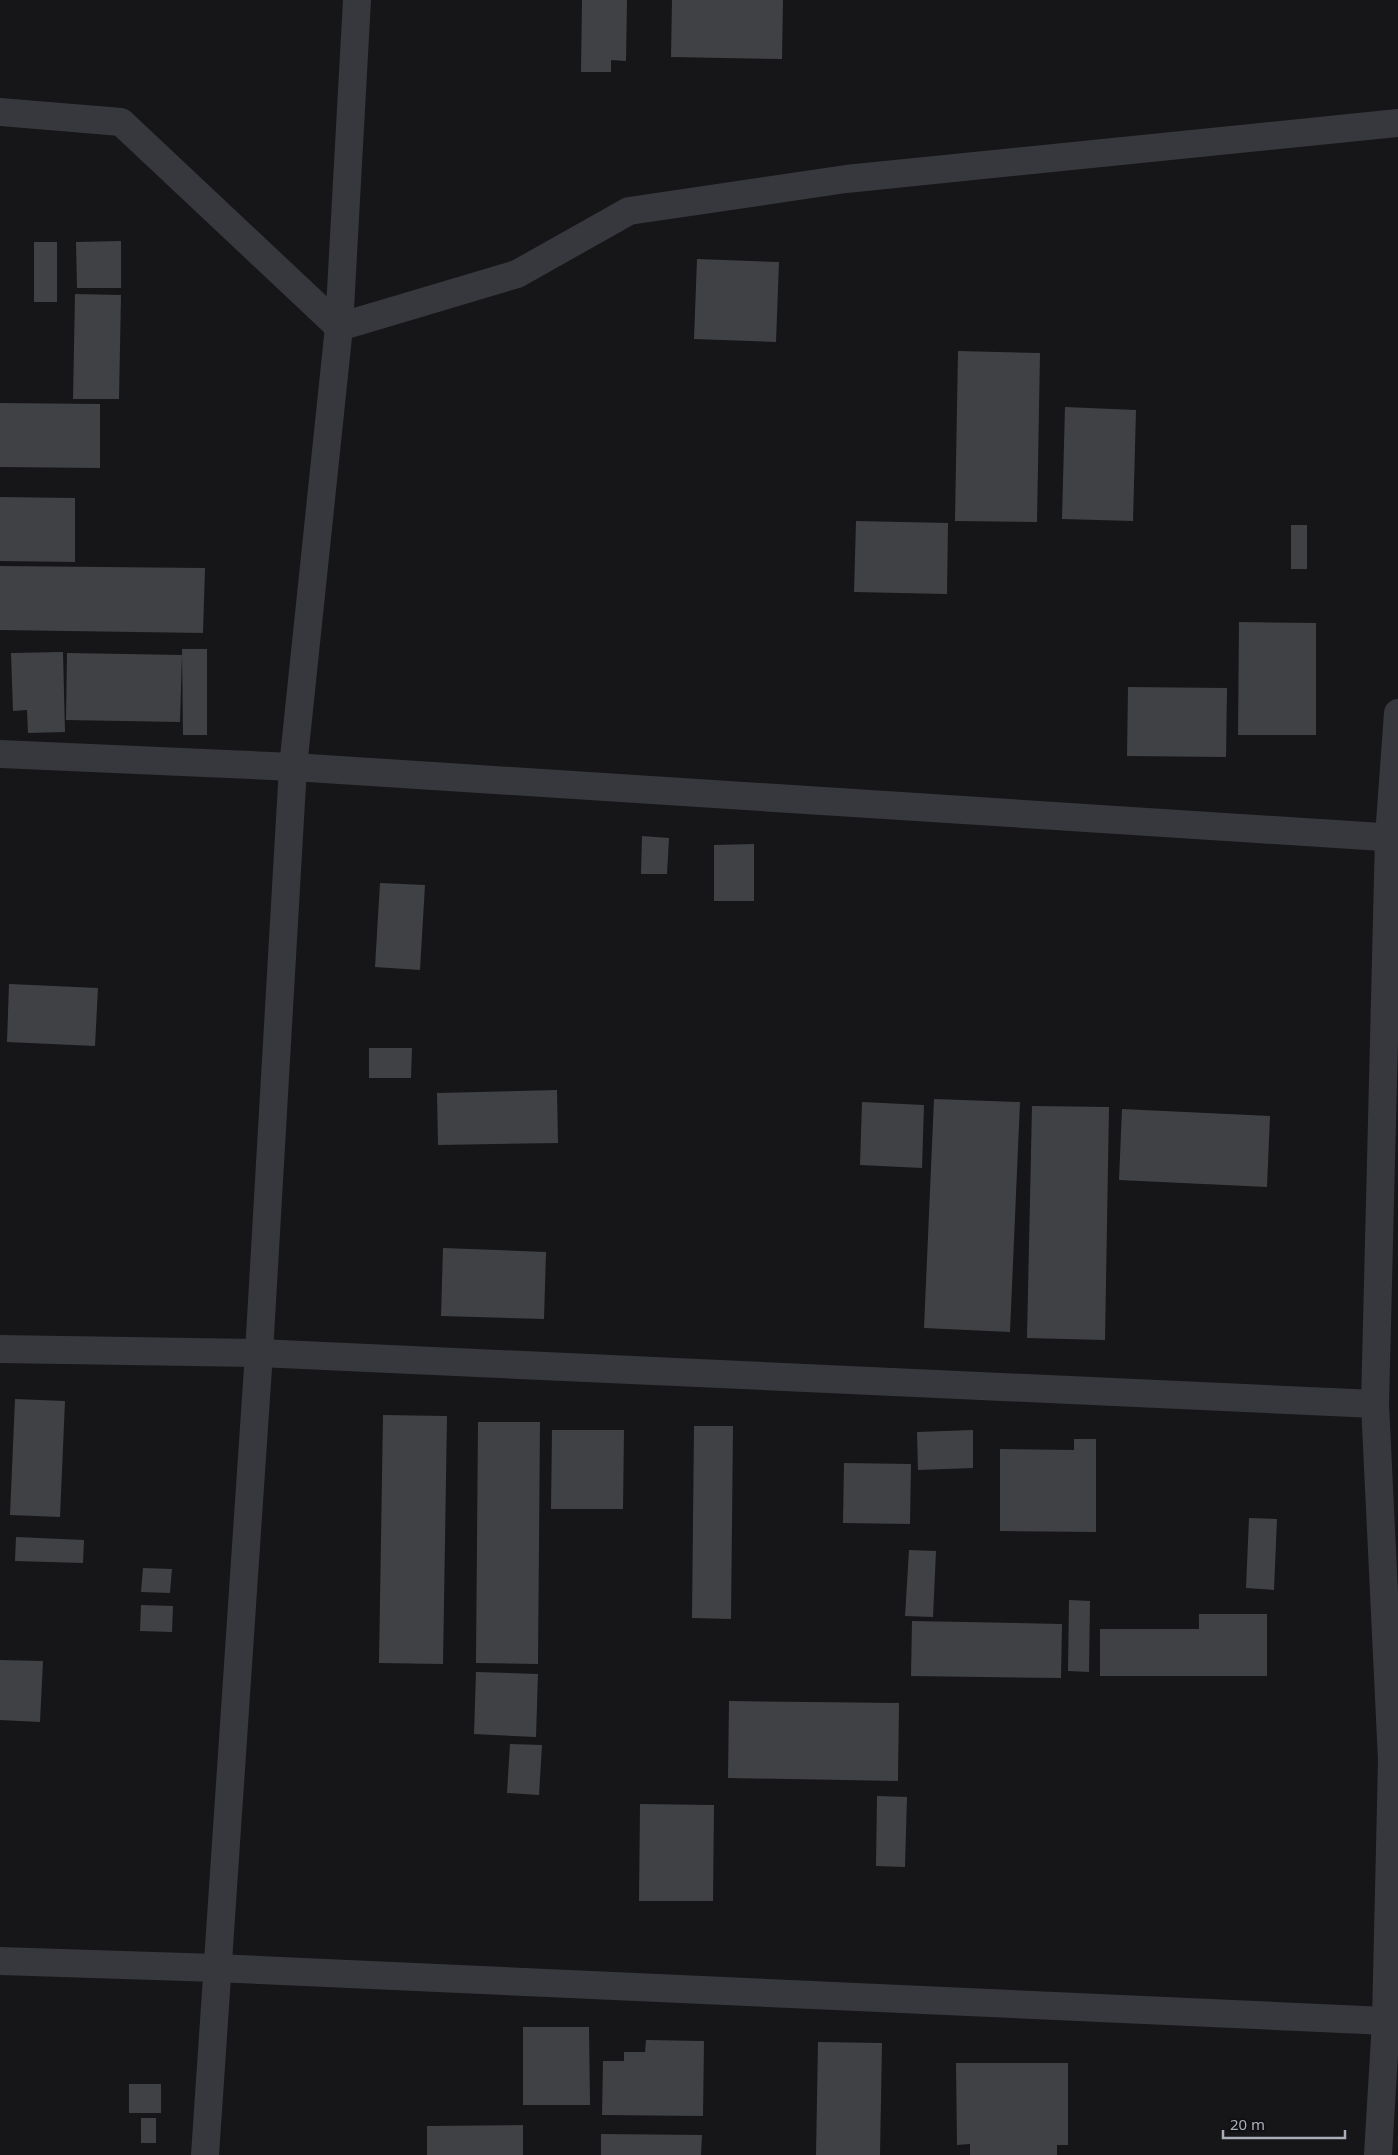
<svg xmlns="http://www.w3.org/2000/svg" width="1398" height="2155" font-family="'Noto Sans',sans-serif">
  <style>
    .building { fill: #404145 }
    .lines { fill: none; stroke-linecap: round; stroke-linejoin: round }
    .street { stroke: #37383d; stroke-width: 28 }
  </style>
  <rect width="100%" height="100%" fill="#161618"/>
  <!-- building -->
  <g class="building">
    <path d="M582,0H627L626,61L611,60V72H581Z"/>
    <path d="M672,0H783L782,59L671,57Z"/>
    <path d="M121,241V288H77L76,242Z"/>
    <rect x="34" y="242" width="23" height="60"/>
    <path d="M697,259L779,262L776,342L694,339Z"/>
    <path d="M75,294L121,295L119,399H73Z"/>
    <path d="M958,351L1040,353L1037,522L955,521Z"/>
    <path d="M0,403L100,404V468L0,467Z"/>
    <path d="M1065,407L1136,410L1133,521L1062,519Z"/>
    <path d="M0,497L75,498V562L0,561Z"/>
    <path d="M856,521L948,523L947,594L854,592Z"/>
    <rect x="1291" y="525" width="16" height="44"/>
    <path d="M0,566L205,568L203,633L0,630Z"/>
    <path d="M1239,622L1316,623V735H1238Z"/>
    <path d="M182,649H207V735H183Z"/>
    <path d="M63,652L65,732L28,733L27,710L13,711L11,653Z"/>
    <path d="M67,653L182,655L180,722L66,720Z"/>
    <path d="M1128,687L1227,688L1226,757L1127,756Z"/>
    <path d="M642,836L669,838L667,874H641Z"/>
    <path d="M754,844V901H714V845Z"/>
    <path d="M380,883L425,885L420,970L375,967Z"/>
    <path d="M9,984L98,988L95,1046L7,1042Z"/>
    <path d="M369,1048H412L411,1078H369Z"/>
    <path d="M557,1090L558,1143L438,1145L437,1093Z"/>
    <path d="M934,1099L1020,1102L1010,1332L924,1328Z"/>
    <path d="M862,1102L924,1105L922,1168L860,1165Z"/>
    <path d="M1032,1106L1109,1107L1105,1340L1027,1338Z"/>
    <path d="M1122,1109L1270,1116L1267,1187L1119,1180Z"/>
    <path d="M443,1248L546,1252L544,1319L441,1316Z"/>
    <path d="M15,1399L65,1401L60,1517L10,1515Z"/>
    <path d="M383,1415L447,1416L443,1664L379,1663Z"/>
    <path d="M478,1422H540L538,1664L476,1663Z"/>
    <path d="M694,1426H733L731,1619L692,1618Z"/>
    <path d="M552,1430H624L623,1509H551Z"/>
    <path d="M973,1430V1468L918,1470L917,1432Z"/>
    <path d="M1074,1439H1096V1532L1000,1531V1449L1074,1450Z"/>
    <path d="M844,1463L911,1464L910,1524L843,1523Z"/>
    <path d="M1249,1518L1277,1519L1274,1590L1246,1588Z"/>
    <path d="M16,1537L84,1540L83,1563L15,1561Z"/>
    <path d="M909,1550L936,1551L933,1617L905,1616Z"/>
    <path d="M143,1568L172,1569L170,1593L141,1592Z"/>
    <path d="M1069,1600L1090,1601L1089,1672L1068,1671Z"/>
    <path d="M141,1605L173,1606L172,1632L140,1631Z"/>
    <path d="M1199,1614H1267V1676H1100V1629H1199Z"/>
    <path d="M912,1621L1062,1624L1061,1678L911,1676Z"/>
    <path d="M0,1660L43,1661L40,1722L0,1720Z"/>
    <path d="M476,1672L538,1674L536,1737L474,1734Z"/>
    <path d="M729,1701L899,1703L898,1781L728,1778Z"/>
    <path d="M510,1744L542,1745L539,1795L507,1793Z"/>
    <path d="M877,1796L907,1797L905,1867L876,1866Z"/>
    <path d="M640,1804L714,1805L713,1901H639Z"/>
    <path d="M523,2027H589L590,2105H523Z"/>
    <path d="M646,2040L704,2041L703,2116L602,2115L603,2061H624V2052H645Z"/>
    <path d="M818,2042L882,2043L880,2155H816Z"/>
    <path d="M956,2063H1068V2145H1057V2155H970V2144L957,2145Z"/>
    <rect x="129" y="2084" width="32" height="29"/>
    <rect x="141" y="2118" width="15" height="25"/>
    <path d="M523,2125V2155H427V2126Z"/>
    <path d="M601,2134L702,2135L701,2155H601Z"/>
  </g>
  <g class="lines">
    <!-- street -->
    <g class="street">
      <path d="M0,112L121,122L339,327L517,274L629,211L846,179L1398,123"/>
      <path d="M0,754L293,767L1398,838"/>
      <path d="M0,1349L259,1353L1375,1404"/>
      <path d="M0,1961L216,1968L1386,2021"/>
      <path d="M205,2155L259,1353L293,767L339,327L357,0"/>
      <path d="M1378,2155L1386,2021L1392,1760L1375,1404L1389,837L1398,713"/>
    </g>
  </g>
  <!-- scale -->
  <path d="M1223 2130v8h122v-8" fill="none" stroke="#a8adb8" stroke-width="2.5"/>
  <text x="1230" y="2130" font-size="15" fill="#a8adb8" stroke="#111113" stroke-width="4" paint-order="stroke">20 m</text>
</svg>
